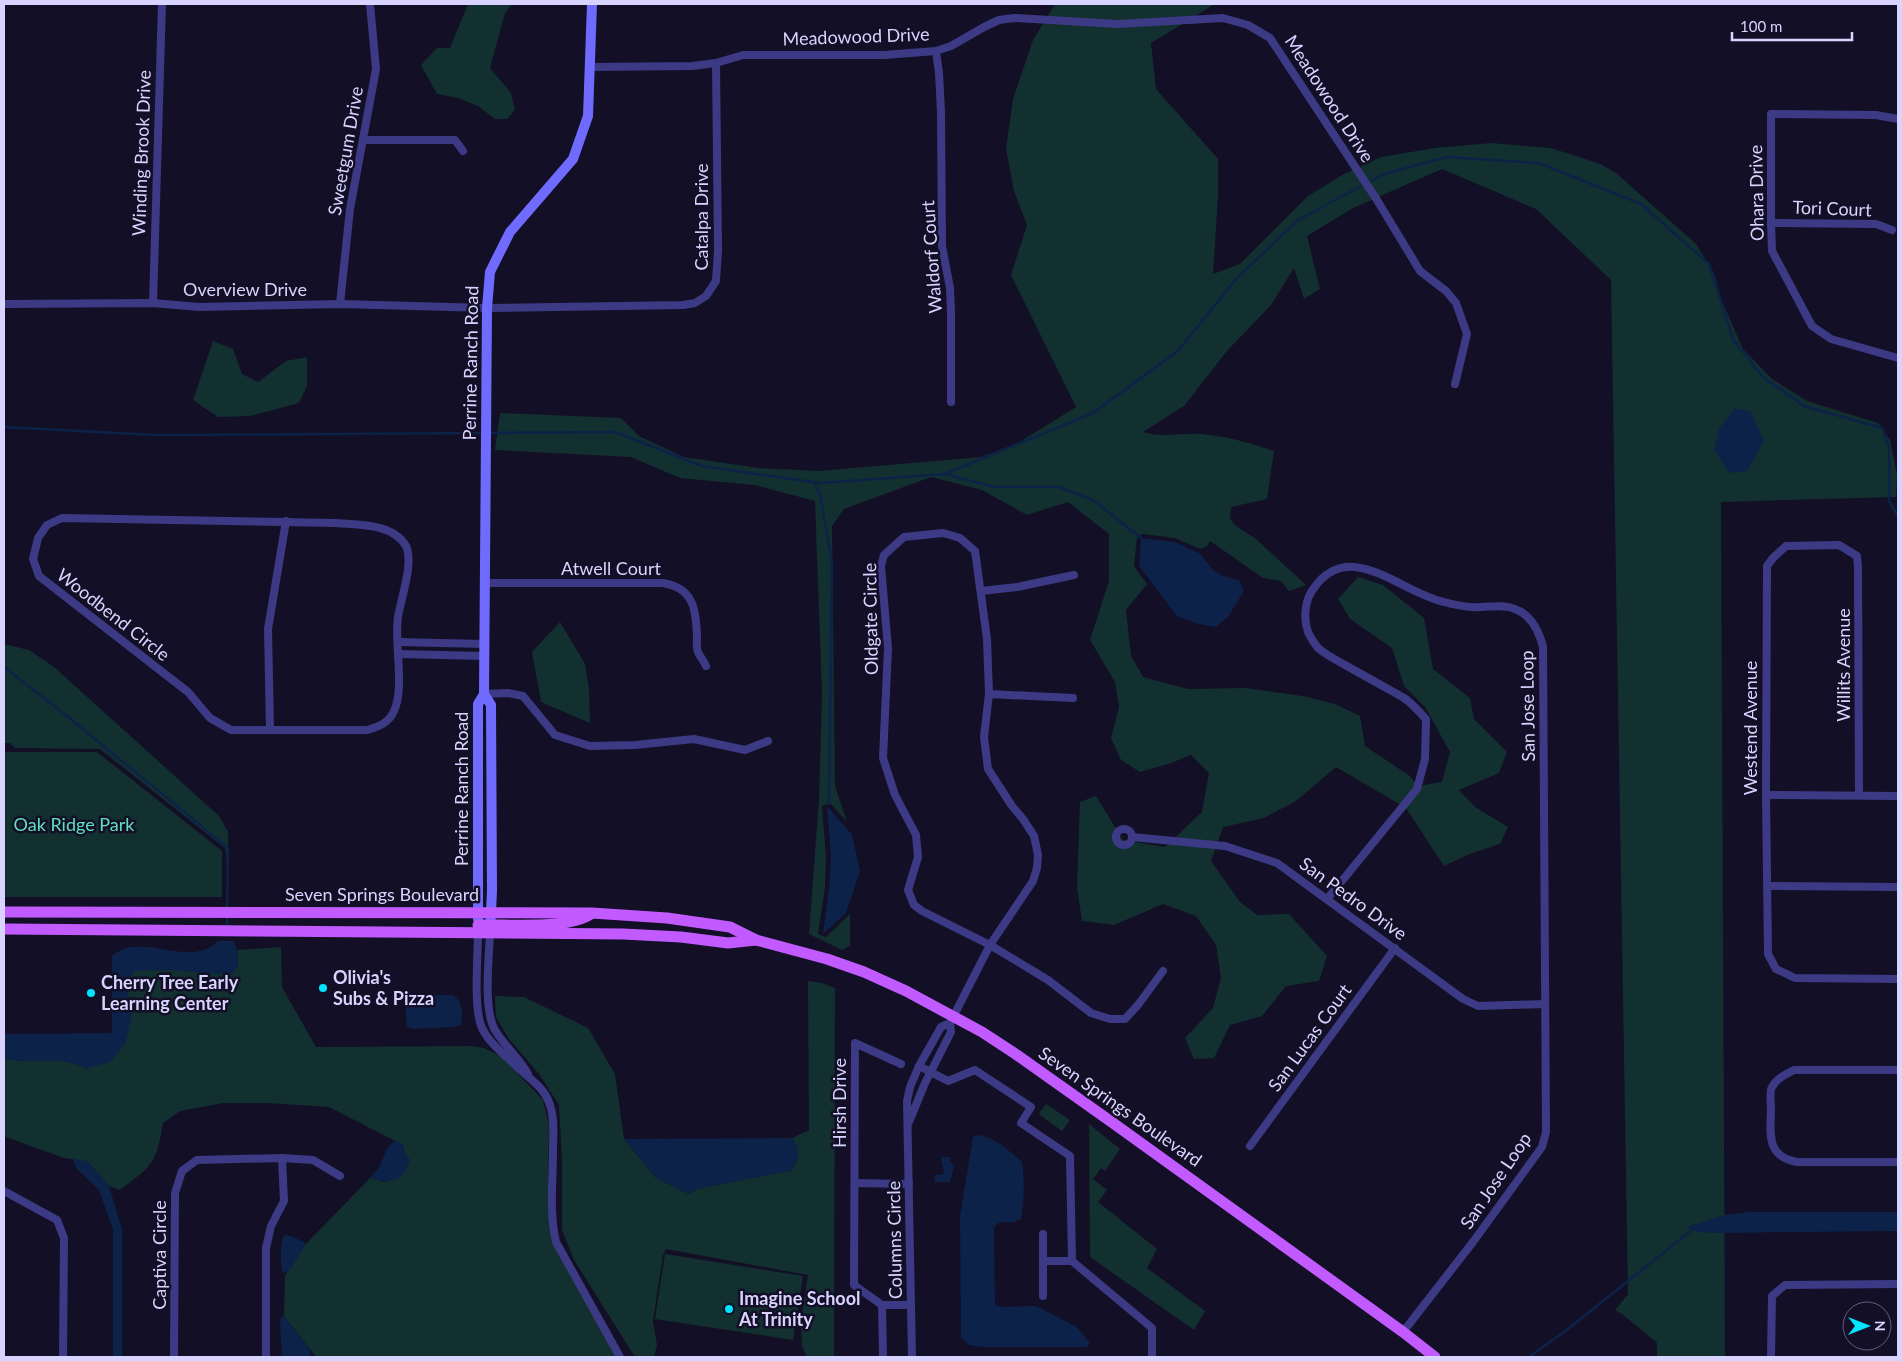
<svg xmlns="http://www.w3.org/2000/svg" width="1902" height="1361" font-family="Lato,sans-serif">
  <style>
    .green { fill: #12302f }
    .water { fill: #0c2248 }
    .lines { fill: none; stroke-linecap: round; stroke-linejoin: round }
    .stream { stroke: #0c2248; stroke-width: 2.5 }
    .street { stroke: #3d3a85; stroke-width: 8 }
    .secondary { stroke: #6f6bff; stroke-width: 10 }
    .primary { stroke: #c25bff; stroke-width: 11 }
    .poi-dot { fill: #00e5ff; stroke: #130f26; stroke-width: 2 }
    .labels { text-anchor: middle; stroke-width: 5; stroke-linejoin: round; paint-order: stroke }
    .street-label { font-size: 18px; fill: #d9d4ff; stroke: #130f26 }
    .park-label { font-size: 18px; fill: #5fe0c0; stroke: #130f26 }
    .poi-label { font-size: 18px; font-weight: bold; fill: #d9d4ff; stroke: #130f26; text-anchor: start }
  </style>
  <rect width="100%" height="100%" fill="#130f26"/>
  <!-- green -->
  <g class="green">
    <path d="M468,4H512L505,13L490,68L511,93L515,110L507,119H495L478,106L458,98L437,94L421,65L437,48H450Z"/>
    <path d="M1055,4H1215L1151,43L1156,89L1218,159V197L1213,274L1240,264L1308,196L1344,174L1381,157L1435,148L1491,143L1551,148L1600,164L1616,173L1696,244L1714,273L1722,301L1743,349L1772,379L1807,401L1878,423L1881,427L1890,440L1897,475L1896,497L1721,502L1725,1357H1657V1343L1622,1314L1615,1310L1628,1294L1611,280L1536,209L1442,169L1353,208L1307,236L1320,289L1304,299L1294,268L1271,305L1227,351L1184,406L1143,432C1163,438 1181,433 1201,434C1226,436 1251,443 1274,451L1267,499L1231,507L1230,519L1236,526L1256,539L1306,585L1289,591L1281,581L1263,578L1210,541L1207,546L1200,549L1175,538L1142,534L1137,538L1134,566L1147,584L1126,610L1131,656L1143,677L1188,689L1245,688L1303,696L1335,704L1360,716L1365,746L1410,776L1418,786L1442,782L1450,752L1425,707L1404,686L1392,648L1350,619L1338,599L1358,577L1383,585L1424,618L1433,669L1470,698L1474,719L1507,752L1499,773L1459,790L1475,807L1508,827L1500,844L1472,853L1444,866L1406,808L1336,767L1296,801L1264,818L1223,827L1211,861L1240,902L1257,915L1289,914L1327,956L1319,981L1286,986L1262,1016L1230,1025L1214,1058L1194,1059L1185,1038L1213,1008L1221,978L1216,945L1196,916L1163,904L1114,925L1082,921L1077,888L1080,802L1096,796L1123,840L1165,847L1202,812L1209,773L1191,755L1171,763L1140,772L1121,760L1111,738L1119,707L1115,682L1090,640L1109,581V534L1068,502L1027,515L982,490L931,477L844,509L832,526L835,786L847,822L830,803L822,806L826,857L825,887L818,934L826,937L850,914V946L842,950L809,934L819,799L822,694L815,501L754,485L680,478L631,457L495,450L500,413L621,418L639,436L684,457L758,468L819,471L981,457L1018,443L1076,407L1011,275L1027,225L1014,191L1006,149L1013,99L1033,40Z"/>
    <path d="M213,341L233,349L242,374L258,382L286,361L307,357V386L299,403L250,416L218,417L193,400Z"/>
    <path d="M560,622L585,664L589,689L590,723L541,702L532,652Z"/>
    <path d="M4,644L29,650L54,667L219,816L228,832V862L227,863L225,848L100,749L15,748L10,743H4Z"/>
    <path d="M4,752H97L222,851V897H4Z"/>
    <path d="M281,947L282,987L316,1047L472,1046L484,1048L501,1056L543,1100L549,1125L548,1199L552,1242L616,1357H316L284,1316L285,1276L304,1246L370,1178L385,1182L405,1153L403,1145L329,1107L267,1103H223L180,1111L163,1123C156,1164 153,1165 120,1190L109,1186L88,1162L64,1158L6,1137L4,1132V1058L19,1061H64L88,1068L131,1021L127,985L134,970L238,966L237,950Z"/>
    <path d="M808,981L822,983L835,988L834,1357H807L802,1346L801,1322L808,1275L666,1249L663,1255L653,1321L657,1345L654,1357H635L574,1260L562,1230V1160L559,1105L539,1074L509,1039L496,1017L495,996L524,997L588,1028L615,1074L624,1139L656,1178L689,1194L696,1189L792,1170C799,1157 800,1151 792,1138L809,1130Z"/>
    <path d="M1046,1104L1070,1120L1062,1131L1040,1115L1039,1113Z"/>
    <path d="M1089,1124L1120,1149L1105,1171L1101,1168L1093,1179L1107,1190L1098,1202L1157,1249L1147,1268L1205,1311L1194,1330L1090,1257Z"/>
    <path d="M665,1254L803,1276L793,1340L655,1319Z"/>
  </g>
  <!-- water -->
  <g class="water">
    <path d="M1735,408L1751,412L1764,441L1747,471L1729,473L1714,449L1719,429Z"/>
    <path d="M1141,538L1175,542L1199,553L1214,571L1223,576L1239,580L1244,591L1228,617L1216,627L1199,624L1177,616L1139,566Z"/>
    <path d="M827,806L852,835L860,871L846,913L823,934L829,888L831,857Z"/>
    <path d="M218,941H234L237,950L238,966L231,975L169,970L134,971L127,985L131,1021L125,1044L110,1062L88,1068L64,1061H19L4,1058V1034L112,1033V956C142,930 190,970 218,941Z"/>
    <path d="M412,995H452C463,1000 463,1014 461,1025L454,1027L413,1029L407,1027L405,1001L406,996Z"/>
    <path d="M976,1135C992,1135 1010,1151 1022,1162C1025,1180 1024,1200 1021,1219L1013,1222L998,1223L994,1227L995,1304L1000,1307L1036,1306L1077,1327L1090,1343L1087,1347H983L969,1345L961,1338L960,1216L973,1137Z"/>
    <path d="M792,1138C801,1151 799,1157 792,1170L697,1189L689,1194L656,1178L624,1139Z"/>
    <path d="M395,1140L403,1145L405,1153L410,1160C403,1182 391,1184 370,1178C373,1173 378,1170 380,1165C386,1154 384,1149 395,1140Z"/>
    <path d="M941,1157H950V1161L954,1166L950,1182H935V1175L944,1174Z"/>
    <path d="M72,1158L88,1162L109,1186L122,1229V1357H113V1230L99,1190L77,1169Z"/>
    <path d="M1750,1212H1898V1231L1711,1233L1695,1231L1687,1227L1725,1215Z"/>
    <path d="M284,1235L291,1236L304,1242L305,1245L290,1270L285,1273L282,1271C281,1260 279,1244 284,1235Z"/>
    <path d="M282,1316H284L310,1350L311,1354L308,1357H282L280,1323Z"/>
  </g>
  <g class="lines">
    <!-- stream -->
    <g class="stream">
      <path d="M4,427L155,435L483,433"/>
      <path d="M488,433L615,432L702,466L820,483L945,474L1093,413L1178,351L1236,279L1298,220L1384,174L1447,157L1539,163L1641,204L1709,264L1733,339L1763,377L1804,406L1882,428L1889,447V501L1898,516"/>
      <path d="M945,474L994,487H1059L1093,500L1141,538"/>
      <path d="M814,483L820,494L832,562L829,804"/>
      <path d="M4,667L67,716L228,848L227,909"/>
      <path d="M227,927V915"/>
      <path d="M1529,1357L1568,1329L1692,1230"/>
    </g>
    <!-- street -->
    <g class="street">
      <path d="M936,51L939,73L941,112L942,246L950,288L951,311V402"/>
      <path d="M591,67L692,66L716,63L743,55H884L936,51L951,46L986,26L999,20L1014,18L1118,24L1223,18L1248,25L1270,38L1377,200L1420,271L1446,291L1456,303L1467,334L1455,384"/>
      <path d="M1898,119L1876,115L1771,114V223L1772,251L1812,326L1831,339L1898,358"/>
      <path d="M363,140H455L463,151"/>
      <path d="M1771,223L1876,224L1892,230"/>
      <path d="M153,303L162,4"/>
      <path d="M4,304L153,303L199,307L340,304L487,308L683,305L695,303L706,296L716,281L718,250L716,63"/>
      <path d="M340,304L350,209L376,69L370,4"/>
      <path d="M62,518L336,523C358,525 393,523 406,546C414,563 401,598 398,617C394,644 405,687 394,711C389,723 378,727 367,730H231L210,718L188,692L39,576L33,559L38,538L47,525Z"/>
      <path d="M485,583H663C694,588 696,610 697,636C697,641 696,648 698,652C700,657 704,661 706,666"/>
      <path d="M981,591L1017,587L1074,575"/>
      <path d="M398,642L484,644"/>
      <path d="M398,654L484,656"/>
      <path d="M484,694L508,693L523,696L555,735L590,746L635,745L694,739L745,750L768,741"/>
      <path d="M989,694L1073,698"/>
      <path d="M270,729L268,629L286,521"/>
      <path d="M1766,795L1898,796"/>
      <path d="M1859,795L1858,567L1857,556L1839,545L1786,546L1773,558L1767,566L1766,795L1768,954L1776,969L1795,978L1898,979"/>
      <circle cx="1124" cy="837" r="8"/>
      <path d="M1132,837L1225,846L1277,863L1463,999L1478,1006L1545,1004"/>
      <path d="M1768,886L1898,887"/>
      <path d="M1328,898L1417,789L1425,759L1426,719C1419,712 1412,703 1404,698C1385,687 1366,677 1347,666C1338,661 1326,655 1318,648C1315,644 1310,637 1308,632C1303,618 1305,599 1314,588C1350,537 1401,593 1444,602C1455,605 1470,608 1481,607C1493,607 1503,604 1515,609C1531,615 1539,631 1543,647L1546,1132L1542,1147L1473,1242L1403,1332"/>
      <path d="M478,933C478,956 473,1008 482,1028C489,1043 504,1054 515,1065C528,1078 544,1086 550,1105C555,1119 553,1135 553,1150C553,1181 549,1212 556,1242L620,1357"/>
      <path d="M490,933C489,957 483,1010 495,1030C504,1046 519,1057 528,1074"/>
      <path d="M919,1066L948,1081L975,1070L1031,1107L1021,1123L1070,1156L1072,1261L1152,1328V1357"/>
      <path d="M1898,1070H1794C1786,1074 1777,1078 1772,1087C1769,1092 1771,1103 1771,1110C1770,1135 1767,1157 1797,1162H1898"/>
      <path d="M909,1122L925,1083L951,1032L950,1023L990,945L1033,881L1037,868L1038,855L1034,836L1023,819L1012,806L988,769L984,737L989,694L987,639L975,551L960,538L943,533L904,537L884,555L881,566L888,648L883,758L895,795L916,835L918,857L908,890L914,905L922,911L990,945L1048,980L1091,1013L1110,1019H1125L1138,1005L1163,971"/>
      <path d="M1250,1146L1395,948"/>
      <path d="M855,1183L909,1184"/>
      <path d="M4,1191L57,1220L64,1238L63,1357"/>
      <path d="M1043,1261H1072"/>
      <path d="M1043,1296V1234"/>
      <path d="M882,1305L854,1285L855,1043L901,1064"/>
      <path d="M174,1357L175,1193L182,1171L197,1160L282,1158L313,1160L340,1176"/>
      <path d="M266,1357V1248L271,1226L284,1201L282,1158"/>
      <path d="M883,1357L882,1305H911"/>
      <path d="M912,1357L907,1101L910,1087L919,1066L941,1027L950,1023"/>
      <path d="M1771,1357L1772,1296L1785,1285L1898,1284"/>
    </g>
    <!-- secondary -->
    <g class="secondary">
      <path d="M484,694L491,705L492,891L490,933"/>
      <path d="M478,919V704L484,694L487,308L490,272L510,232L573,159L588,116L592,4"/>
    </g>
    <!-- primary -->
    <g class="primary">
      <path d="M4,912L592,913L667,918L730,927L756,940L827,959L864,972L906,991L982,1032L1017,1055L1113,1123L1403,1332L1435,1357"/>
      <path d="M478,925C508,924 567,930 591,914"/>
      <path d="M4,929L623,934L681,937L728,943L756,940"/>
    </g>
  </g>
  <!-- markers -->
  <g class="poi-dot">
    <circle cx="323" cy="988" r="5"/>
    <circle cx="91" cy="993" r="5"/>
    <circle cx="729" cy="1309" r="5"/>
  </g>
  <g class="labels">
    <!-- street labels -->
    <g class="street-label">
      <text transform="translate(856 37) rotate(-2)" y="6">Meadowood Drive</text>
      <text transform="translate(1329 99) rotate(57)" y="6">Meadowood Drive</text>
      <text transform="translate(346 151) rotate(-80)" y="6">Sweetgum Drive</text>
      <text transform="translate(142 153) rotate(-88)" y="6">Winding Brook Drive</text>
      <text transform="translate(1757 193) rotate(-91)" y="6">Ohara Drive</text>
      <text transform="translate(1832 209) rotate(2)" y="6">Tori Court</text>
      <text transform="translate(702 217) rotate(-90)" y="6">Catalpa Drive</text>
      <text transform="translate(932 257) rotate(-94)" y="6">Waldorf Court</text>
      <text x="245" y="296">Overview Drive</text>
      <text transform="translate(471 363) rotate(-89)" y="6">Perrine Ranch Road</text>
      <text x="611" y="575">Atwell Court</text>
      <text transform="translate(113 615) rotate(38)" y="6">Woodbend Circle</text>
      <text transform="translate(871 619) rotate(-91)" y="6">Oldgate Circle</text>
      <text transform="translate(1844 665) rotate(-90)" y="6">Willits Avenue</text>
      <text transform="translate(1528 706) rotate(-91)" y="6">San Jose Loop</text>
      <text transform="translate(1751 728) rotate(-90)" y="6">Westend Avenue</text>
      <text transform="translate(462 789) rotate(-90)" y="6">Perrine Ranch Road</text>
      <text x="382" y="901">Seven Springs Boulevard</text>
      <text transform="translate(1353 899) rotate(36)" y="6">San Pedro Drive</text>
      <text transform="translate(1310 1038) rotate(-54)" y="6">San Lucas Court</text>
      <text transform="translate(840 1103) rotate(-90)" y="6">Hirsh Drive</text>
      <text transform="translate(1120 1107) rotate(35)" y="6">Seven Springs Boulevard</text>
      <text transform="translate(1496 1181) rotate(-56)" y="6">San Jose Loop</text>
      <text transform="translate(895 1240) rotate(-91)" y="6">Columns Circle</text>
      <text transform="translate(160 1255) rotate(-90)" y="6">Captiva Circle</text>
    </g>
    <!-- park labels -->
    <g class="park-label">
      <text x="74" y="831">Oak Ridge Park</text>
    </g>
    <!-- poi labels -->
    <g class="poi-label">
      <text x="333" y="984">Olivia's<tspan x="333" dy="21">Subs &amp; Pizza</tspan></text>
      <text x="101" y="989">Cherry Tree Early<tspan x="101" dy="21">Learning Center</tspan></text>
      <text x="739" y="1305">Imagine School<tspan x="739" dy="21">At Trinity</tspan></text>
    </g>
  </g>
  <!-- border -->
  <rect width="1902" height="1361" fill="none" stroke="#d9d4ff" stroke-width="10"/>
  <!-- north arrow -->
  <g transform="translate(1867 1326) rotate(90)"><circle r="24" fill="#130f26" stroke="#625e7d"/>
  <path d="M0-4L9 19L0 12L-9 19Z" fill="#00e5ff"/>
  <text y="-8" font-size="14" font-weight="bold" text-anchor="middle" fill="#d9d4ff">N</text>
  </g>
  <!-- scale -->
  <path d="M1732 32v8h120v-8" fill="none" stroke="#d9d4ff" stroke-width="2.5"/>
  <text x="1740" y="32" font-size="15" fill="#d9d4ff" stroke="#130f26" stroke-width="4" paint-order="stroke">100 m</text>
</svg>
